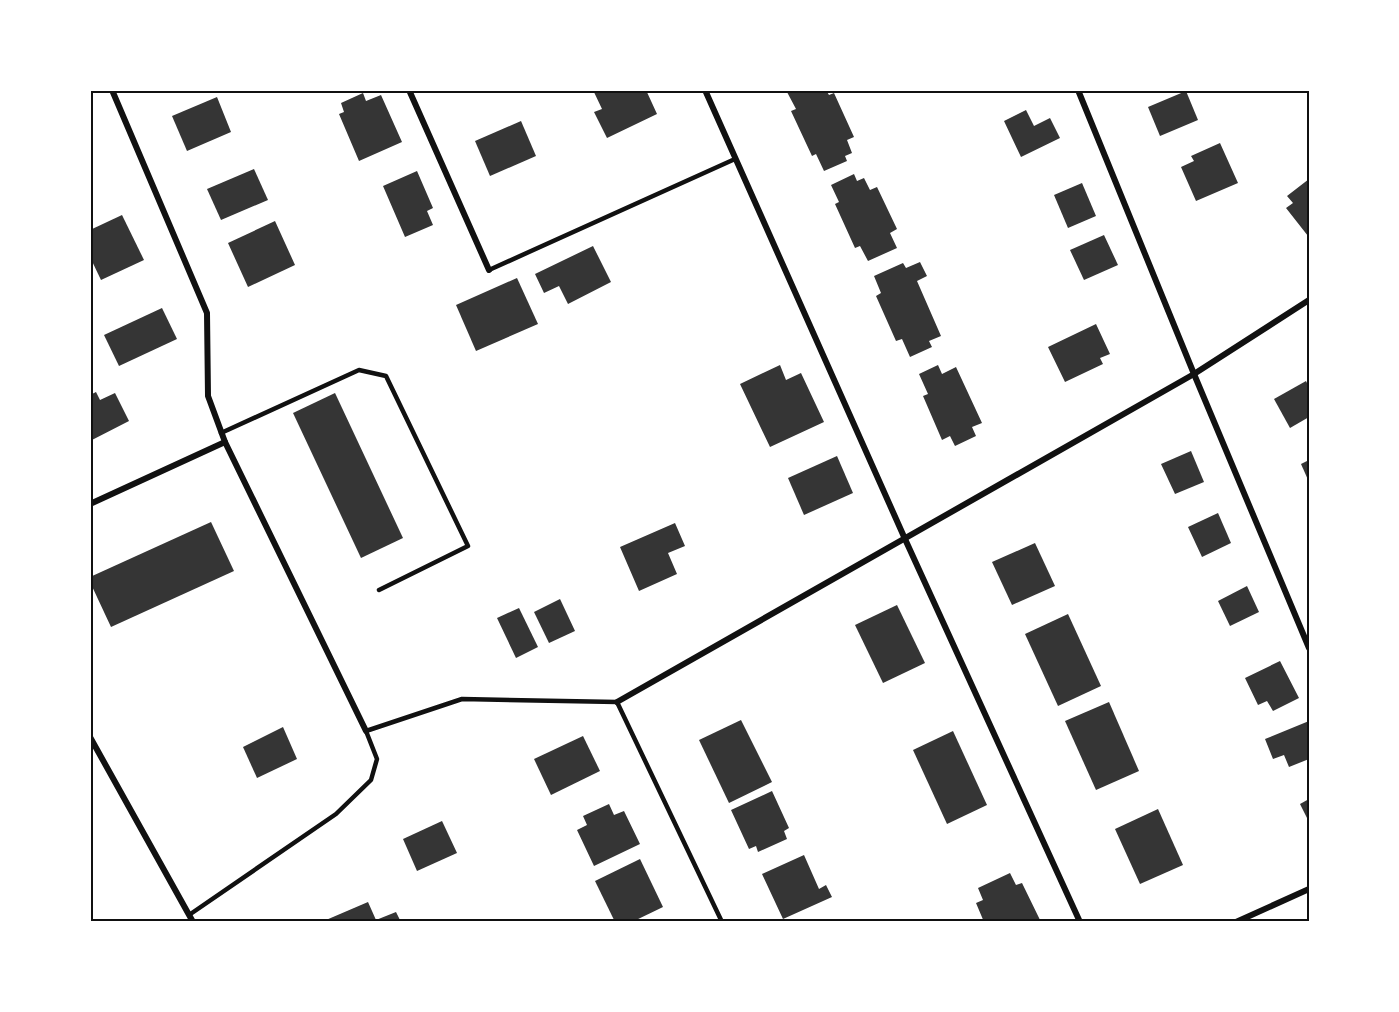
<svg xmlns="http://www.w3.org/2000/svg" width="1399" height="1012" font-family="Arial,sans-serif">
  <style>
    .building { fill: #353535 }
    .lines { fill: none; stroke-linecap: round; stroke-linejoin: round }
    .service { stroke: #111; stroke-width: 4.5 }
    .minor { stroke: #111; stroke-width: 6 }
    .neatline { fill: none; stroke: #111; stroke-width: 2 }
  </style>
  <rect width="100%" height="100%" fill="#fff"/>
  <!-- building -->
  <g class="building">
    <path d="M593,90H646L657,114L607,138L594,112L602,109Z"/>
    <path d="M792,90H826L829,95L834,93L854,137L847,140L852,153L845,156L847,161L824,171L816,154L812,156L791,111L796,109L787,92Z"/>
    <path d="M1186,91L1198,120L1160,136L1148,107Z"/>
    <path d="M363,93L366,101L381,95L402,142L359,161L339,114L344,112L341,103Z"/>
    <path d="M217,97L231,132L187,151L172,116Z"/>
    <path d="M1026,110L1034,126L1050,118L1060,138L1021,157L1004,121Z"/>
    <path d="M521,121L536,156L490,176L475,141Z"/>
    <path d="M1220,143L1238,183L1196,201L1181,167L1194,161L1191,156Z"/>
    <path d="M254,169L268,200L221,220L207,189Z"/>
    <path d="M417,171L433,208L427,211L433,225L405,237L383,186Z"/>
    <path d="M854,174L857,181L864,178L870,190L877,187L897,229L890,233L897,248L868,261L860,246L855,248L835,204L839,202L831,185Z"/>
    <path d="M1309,179V235L1308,236L1286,208L1293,203L1287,196Z"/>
    <path d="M1082,183L1096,216L1068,228L1054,195Z"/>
    <path d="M122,215L144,260L101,280L90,257V230Z"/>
    <path d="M275,221L295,265L248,287L228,243Z"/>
    <path d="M1104,235L1118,265L1084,280L1070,250Z"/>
    <path d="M593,246L611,282L568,304L559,286L544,293L535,274Z"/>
    <path d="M920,262L927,276L917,281L941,336L929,341L932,347L910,357L902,339L896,341L876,296L881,293L874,276L903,263L906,268Z"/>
    <path d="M517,278L538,324L476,351L456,305Z"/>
    <path d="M162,308L177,339L119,366L104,335Z"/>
    <path d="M1096,324L1110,354L1100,358L1103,364L1065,382L1048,347Z"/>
    <path d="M780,365L786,380L801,373L824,422L770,447L740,384Z"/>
    <path d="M938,365L942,374L956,367L982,423L972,427L976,436L955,446L950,436L942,440L923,396L928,394L919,374Z"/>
    <path d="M1306,381L1309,387V417L1290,428L1274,399Z"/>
    <path d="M96,392L100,400L115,393L129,421L90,441V395Z"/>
    <path d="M335,393L403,538L361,558L293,413Z"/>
    <path d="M1191,451L1204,482L1175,494L1161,464Z"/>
    <path d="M837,456L853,493L804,515L788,478Z"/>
    <path d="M1309,460V482L1301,464Z"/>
    <path d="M1218,513L1231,543L1202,557L1188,527Z"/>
    <path d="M211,522L234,571L111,627L90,582V577Z"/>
    <path d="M675,523L685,546L668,553L677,574L639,591L620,547Z"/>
    <path d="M1035,543L1055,586L1012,605L992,562Z"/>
    <path d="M1247,586L1259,612L1230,626L1218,601Z"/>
    <path d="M560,599L575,631L549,643L534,612Z"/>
    <path d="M897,605L925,663L883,683L855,625Z"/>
    <path d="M519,608L538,647L516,658L497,618Z"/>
    <path d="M1068,614L1101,686L1058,706L1025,634Z"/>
    <path d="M1280,661L1299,698L1273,711L1267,701L1258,705L1245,678Z"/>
    <path d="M1109,702L1139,771L1096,790L1065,721Z"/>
    <path d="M741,720L772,782L729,803L699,740Z"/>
    <path d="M1309,721V759L1289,767L1284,755L1273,759L1265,739Z"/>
    <path d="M283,727L297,759L257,778L243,747Z"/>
    <path d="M953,731L987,805L947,824L913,750Z"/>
    <path d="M583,736L600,771L551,795L534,759Z"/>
    <path d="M772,791L789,828L784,831L787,839L758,852L756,846L749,849L731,810Z"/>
    <path d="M1309,799V822L1300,804Z"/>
    <path d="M609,804L614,815L624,811L640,844L594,866L577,830L587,825L583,816Z"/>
    <path d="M1158,809L1183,865L1140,884L1115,829Z"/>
    <path d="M442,821L457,853L417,871L403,839Z"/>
    <path d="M804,855L819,889L826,885L832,897L783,919L762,874Z"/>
    <path d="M640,859L663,907L632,922H615L595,881Z"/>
    <path d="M1010,873L1016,885L1022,883L1041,922H984L976,903L983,900L978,888Z"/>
    <path d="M368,902L376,920L396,912L401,922H327L326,920Z"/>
  </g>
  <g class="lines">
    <!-- service -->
    <g class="service">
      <path d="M489,270L735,159"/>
      <path d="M221,433L359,370L386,376L468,546L379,590"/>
      <path d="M189,915L336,814L371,780L377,759L366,731L462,699L617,702L722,922"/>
    </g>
    <!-- minor -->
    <g class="minor">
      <path d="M112,90L207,313L208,396L225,442L366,731"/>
      <path d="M409,90L489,270"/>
      <path d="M705,90L905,539L1080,922"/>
      <path d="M1078,90L1194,374L1309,648"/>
      <path d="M90,504L225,442"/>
      <path d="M617,702L1194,374L1309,300"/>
      <path d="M90,737L193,922"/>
      <path d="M1236,922L1309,889"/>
    </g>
  </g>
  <!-- border -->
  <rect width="1399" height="1012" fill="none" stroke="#ffffff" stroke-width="183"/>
  <rect x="92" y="92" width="1216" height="828" class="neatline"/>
</svg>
